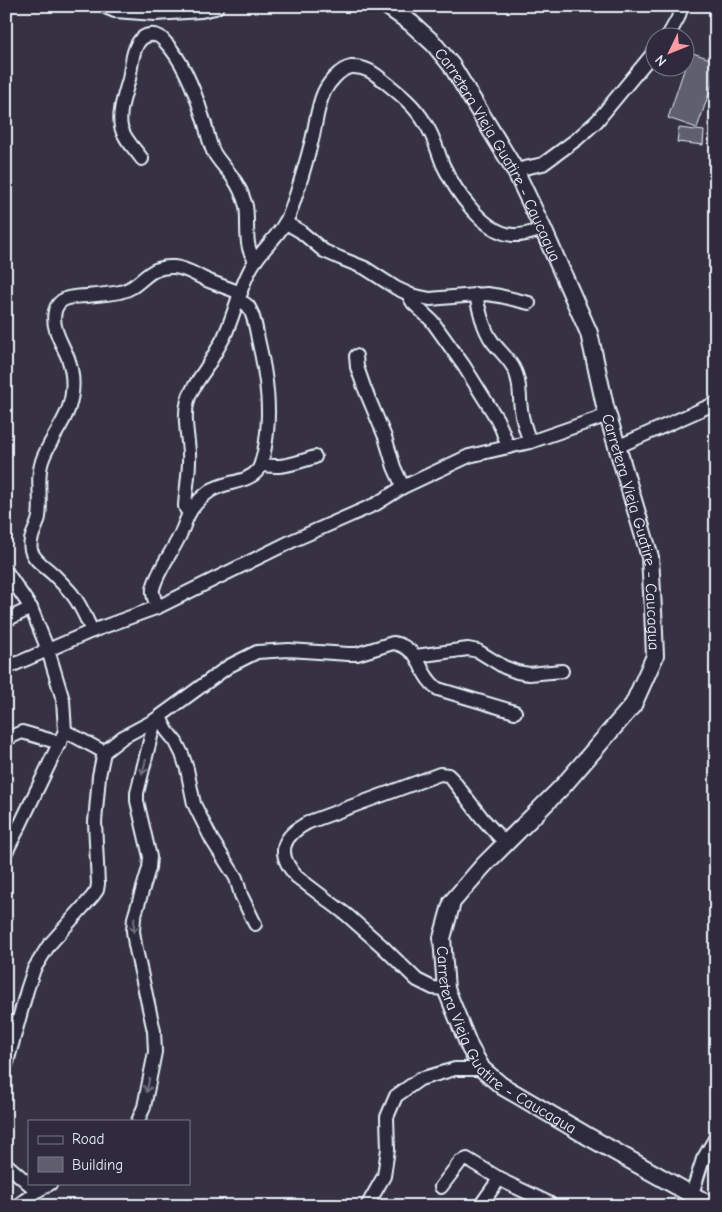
<svg xmlns="http://www.w3.org/2000/svg" width="722" height="1212" font-family="'Comic Neue',sans-serif">
  <style>
    .building { fill: #605e6e; stroke: #e8f1f8 }
    .lines { fill: none; stroke-linecap: round; stroke-linejoin: round }
    .minor-casing { stroke: #e8f1f8; stroke-width: 16 }
    .major-casing { stroke: #e8f1f8; stroke-width: 20 }
    .minor { stroke: #2f2a3d; stroke-width: 12 }
    .major { stroke: #2f2a3d; stroke-width: 16 }
    .oneway { stroke: #70707e }
    .labels { text-anchor: middle; stroke-width: 4; stroke-linejoin: round; paint-order: stroke }
    .street-label { font-size: 16px; fill: #e8f1f8; stroke: #2f2a3d }
  </style>
  <rect width="100%" height="100%" fill="#363244"/>
  <filter id="ink" filterUnits="userSpaceOnUse"><feTurbulence type="fractalNoise" baseFrequency=".02" numOctaves="2"/><feDisplacementMap in="SourceGraphic" scale="10" xChannelSelector="R" yChannelSelector="G"/><feConvolveMatrix kernelMatrix="1 2 1 2 8 2 1 2 1" color-interpolation-filters="sRGB"/></filter>
  <g filter="url(#ink)">
    <!-- building -->
    <g class="building">
      <path d="M690,52L716,61V73L697,128L668,118Z"/>
      <path d="M679,128L704,131L703,145L677,142Z"/>
    </g>
    <g class="lines">
      <defs>
        <g id="minor">
          <path d="M667,38L678,18L682,6"/>
          <path d="M142,159C135,149 124,139 121,127C118,112 125,94 129,79C132,65 132,37 150,35C158,34 162,38 166,43C183,61 196,95 203,118C207,129 208,140 213,151C218,161 227,169 233,178C239,186 243,196 246,206C249,221 243,250 256,260"/>
          <path d="M515,170L543,164L577,139L597,121L654,52"/>
          <path d="M286,223L300,231L324,251L340,258L365,268L396,288L411,295L430,299L487,294L500,296L529,303"/>
          <path d="M476,294C478,308 484,330 492,341C500,352 510,359 515,371C521,384 519,396 521,409C522,421 526,431 530,442"/>
          <path d="M411,295L410,298L413,303L432,321L464,366L497,419L502,430L508,447"/>
          <path d="M356,356L357,367L364,387L385,437L394,467L403,487"/>
          <path d="M617,447L716,403"/>
          <path d="M261,464C279,470 298,462 315,457"/>
          <path d="M190,512L186,509L185,506C186,488 190,470 189,453C188,435 183,417 188,400C191,389 199,379 205,370C212,359 218,348 224,337C235,314 239,288 252,266C264,246 284,232 291,210C299,187 306,163 312,140C316,124 317,107 324,92C329,82 340,69 351,67C366,66 375,74 385,82C400,94 415,106 425,123C434,136 437,150 443,165C455,190 483,233 513,235C524,236 533,232 543,229"/>
          <path d="M6,571L31,608L48,650L63,700L65,731L20,825L6,852"/>
          <path d="M158,607C155,601 152,595 153,589C156,574 170,555 177,541C183,531 185,520 191,510C196,503 203,496 210,491C224,481 247,484 258,470C262,464 262,458 264,452C272,414 267,377 258,339C256,328 254,315 248,306C245,303 242,302 238,300"/>
          <path d="M6,620L31,608"/>
          <path d="M92,631C86,618 81,605 72,594C66,587 60,581 54,575C46,567 34,561 31,550C28,538 37,529 39,517C42,498 36,479 42,461C48,443 61,428 68,410C74,393 74,375 68,358C62,343 51,328 55,311C59,296 74,297 86,296C97,295 109,294 120,292C143,287 146,265 174,267C187,268 197,276 209,281C219,285 230,289 241,293"/>
          <path d="M416,656C422,669 427,681 438,689L515,712"/>
          <path d="M6,668L92,631L158,607L294,540L376,504L403,487L469,456L530,442L608,415"/>
          <path d="M160,717L167,731L176,742L182,754L187,769L194,804L212,840L236,878L241,895L255,924"/>
          <path d="M6,739L22,732L60,743"/>
          <path d="M104,752L123,737L155,720L229,666L257,652L289,650L348,654H357L393,643C403,644 409,650 416,656L468,649L478,651L504,667L517,672L529,674L562,671"/>
          <path d="M446,989L433,988L417,980L382,946L347,915L297,877C275,853 282,836 309,822L440,774L448,775L452,779L482,818L505,843"/>
          <path d="M6,1066L27,990L34,969L49,945L92,897L97,890L98,884L95,822L99,776L104,752L65,731"/>
          <path d="M138,1121L144,1107L155,1052L154,1031L135,945L133,931L134,918L149,868L150,857L137,801V793L155,720"/>
          <path d="M6,1164L37,1191"/>
          <path d="M441,1187L460,1162L467,1159L507,1183L549,1203L547,1206"/>
          <path d="M692,1194L703,1159L716,1137"/>
          <path d="M17,1206L37,1191L51,1183"/>
          <path d="M367,1206L384,1176L388,1149L387,1117L396,1096L420,1079L455,1069H482"/>
          <path d="M480,1206L500,1178"/>
        </g>
        <g id="major">
          <path d="M108,6L115,9L155,12L201,9L215,6"/>
          <path id="s1" d="M387,6L411,23L433,43L452,66L515,170L543,229L589,333L605,406L650,557L653,610L655,656L633,705L563,786L483,866L452,902L442,938L446,989L470,1048L482,1069L502,1086L589,1137L712,1206"/>
        </g>
      </defs>
      <!-- minor casing -->
      <use href="#minor" class="minor-casing"/>
      <!-- major casing -->
      <use href="#major" class="major-casing"/>
      <!-- minor -->
      <use href="#minor" class="minor"/>
      <!-- major -->
      <use href="#major" class="major"/>
    </g>
    <!-- one-way arrows -->
    <defs><path id="oneway-shaft" d="M-6 0H5M1.5-3L5.5 0L1.5 3" fill="none" stroke-width="1.6" stroke-linecap="round" stroke-linejoin="round" transform="scale(1.25)"/></defs>
    <g class="oneway">
      <use href="#oneway-shaft" transform="translate(144 767) rotate(104)"/>
      <use href="#oneway-shaft" transform="translate(134 925) rotate(93)"/>
      <use href="#oneway-shaft" transform="translate(148 1085) rotate(101)"/>
    </g>
  </g>
  <g class="labels">
    <!-- street labels -->
    <g class="street-label">
      <text dy="6" stroke="none"><textPath href="#s1" startOffset="189">Carretera Vieja Guatire - Caucagua</textPath></text>
      <text dy="6" stroke="none"><textPath href="#s1" startOffset="594">Carretera Vieja Guatire - Caucagua</textPath></text>
      <text dy="6" stroke="none"><textPath href="#s1" startOffset="1209">Carretera Vieja Guatire - Caucagua</textPath></text>
    </g>
  </g>
  <!-- margin -->
  <rect width="722" height="1212" fill="none" stroke="#2f2a3d" stroke-width="25"/>
  <rect x="12" y="12" width="697" height="1187" fill="none" stroke="#e8f1f8" stroke-width="2" filter="url(#ink)"/>
  <!-- legend -->
  <rect x="28" y="1120" width="162" height="65" fill="#2f2a3d" stroke="#797a88"/>
  <rect x="38" y="1136" width="25" height="8" fill="#2f2a3d" stroke="#797a88"/>
  <text x="72" y="1144" font-size="15" fill="#e8f1f8">Road</text>
  <rect x="38" y="1157" width="25" height="15" fill="#605e6e" stroke="#797a88"/>
  <text x="72" y="1170" font-size="15" fill="#e8f1f8">Building</text>
  <!-- north arrow -->
  <g transform="translate(670 52) rotate(227)"><circle r="24" fill="#2f2a3d" stroke="#797a88"/>
  <path d="M0-4L9 19L0 12L-9 19Z" fill="#ff9aa2"/>
  <text y="-8" font-size="14" font-weight="bold" text-anchor="middle" fill="#e8f1f8">N</text>
  </g>
</svg>
